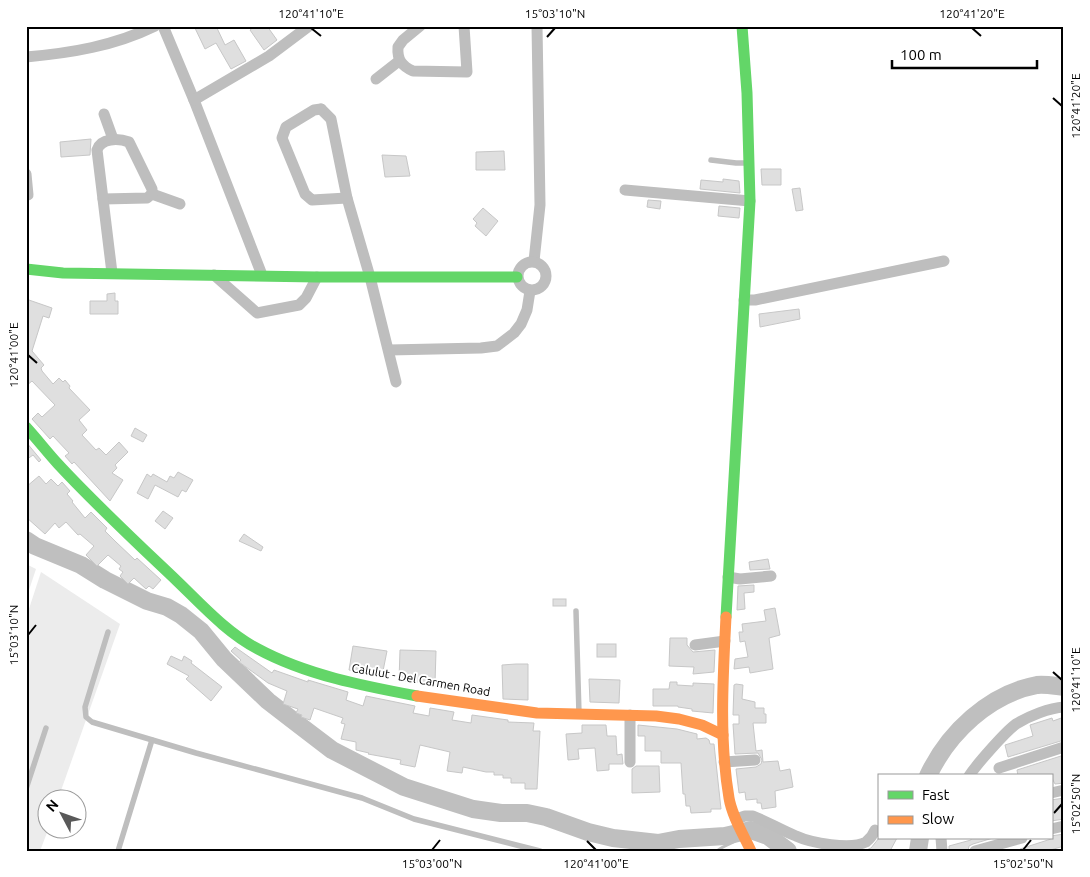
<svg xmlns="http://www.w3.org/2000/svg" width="1090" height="877" font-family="Ubuntu,sans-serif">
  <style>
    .green { fill: #ececec }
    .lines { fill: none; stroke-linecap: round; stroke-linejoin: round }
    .stream { stroke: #bfbfbf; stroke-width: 3 }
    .river { stroke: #bfbfbf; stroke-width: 18 }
    .building { fill: #dfdfdf; stroke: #c7c7c7 }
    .lane { stroke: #bebebe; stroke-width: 5.5 }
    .street { stroke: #bebebe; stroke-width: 11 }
    .fast { stroke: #63d668; stroke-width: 11 }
    .slow { stroke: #ff974d; stroke-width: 11 }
    .ticks { fill: none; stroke: #000; stroke-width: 2 }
    .labels { text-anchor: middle; stroke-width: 4; stroke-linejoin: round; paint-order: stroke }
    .street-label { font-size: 12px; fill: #000; stroke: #fff }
    .neatline { fill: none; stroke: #000; stroke-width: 2 }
    .ticks-label { font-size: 12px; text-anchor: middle; fill: #000 }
  </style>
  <rect width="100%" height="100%" fill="#fff"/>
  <!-- green -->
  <g class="green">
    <path d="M26,564L36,569L26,599Z"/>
    <path d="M41,572L120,624L58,799L48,800V830L40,851H26V618Z"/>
  </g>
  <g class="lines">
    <!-- stream -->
    <path class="stream" d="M717,851C724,845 731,844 739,839"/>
    <!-- river -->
    <g class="river">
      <path d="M26,540L35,546L81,565L105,580L147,601L167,607L181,615L201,631L224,659L268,701L290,718L332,750L404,787L473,809L501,813H527L546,817L588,832L613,838L658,843L679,839L725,836L751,830L768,836L788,851"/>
      <path d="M928,776C948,733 989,694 1037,685C1045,684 1055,686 1064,687"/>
      <path d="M918,851L920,838"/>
    </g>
  </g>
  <!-- building -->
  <g class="building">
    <path d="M194,26H216L225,45L234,40L246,61L231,69L216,43L205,49Z"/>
    <path d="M255,26H267L277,40L264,50L250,30Z"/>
    <path d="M91,139L90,155L61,157L60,142Z"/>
    <path d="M504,151L505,170H476V152Z"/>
    <path d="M382,155L406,156L410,176L385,177Z"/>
    <path d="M761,169H781V185H762Z"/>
    <path d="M723,179L739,181L740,193L700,189L701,180L723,182Z"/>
    <path d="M800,188L803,210L796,211L792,189Z"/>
    <path d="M648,200L661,201L660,209L647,207Z"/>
    <path d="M719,206L740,208L739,218L718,216Z"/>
    <path d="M483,208L498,221L486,236L475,226L477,223L473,219Z"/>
    <path d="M115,293V301H118V314H90V301H107V294Z"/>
    <path d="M26,299L52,308L49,318L43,316L32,351L44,365L41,368L42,371L53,384L59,378L63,382L65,380L70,386L69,388L90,410L79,420L87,430L82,435L96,450L99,448L106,455L119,442L128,452L115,465L117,468L112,473L123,480L110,501L74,462L72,464L65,456L69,453L53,436L50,439L32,419L38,413L42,417L55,405L32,381L26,386Z"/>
    <path d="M799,309L800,319L760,327L759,314Z"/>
    <path d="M135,428L147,435L143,442L131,436Z"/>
    <path d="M26,442L41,460L39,462L33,455L26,460Z"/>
    <path d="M178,472L193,480L186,492L182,490L178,497L155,485L148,499L137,493L147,474L151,477L153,474L167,482L170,476L174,478Z"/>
    <path d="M39,476L46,484L51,479L58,486L62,482L70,491L67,494L73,501L72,502L85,518L91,512L107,528L105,531L116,542L135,560L137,558L161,580L153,589L149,586L146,589L134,578L128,584L120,576L123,572L119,569L121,566L108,555L97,566L86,555L94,546L80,534L78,535L66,522L59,528L55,523L45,534L26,517V487Z"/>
    <path d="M163,511L173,518L165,529L155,521Z"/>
    <path d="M244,534L263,547L261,551L239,541Z"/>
    <path d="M768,559L770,569L750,570L749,562Z"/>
    <path d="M754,585V592L744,593L745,609L737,610L738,586Z"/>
    <rect x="553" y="599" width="13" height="7"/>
    <path d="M775,608L780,635L769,638L773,669L750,673L749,667L734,669L735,659L748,657L745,641L740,642L739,632H743L742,624L766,621L764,610Z"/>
    <path d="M670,638H687V645L693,652L715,650L714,672L693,674L694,667L669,666Z"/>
    <rect x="597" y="644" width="19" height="13"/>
    <path d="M353,646L387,651L382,676L349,670Z"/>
    <path d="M235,647L272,673L274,670L308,682V680L348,692L346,700L363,706L366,696L415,706L413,713L429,716L430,708L454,712L452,720L471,723L472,715L508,720V722L534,723L533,731H540L537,789H525V783H511V778H503V775H494V772H486L463,767L462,773L447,771L450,752L420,745L415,767L400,764L401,760L368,754L369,753L356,750V742L341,739L345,724L341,723L343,718L314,708L310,720L301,717L302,715L296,713L298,709L283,704L287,691L268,683L239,662L241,660L231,651Z"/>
    <path d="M400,650L436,651L435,683L399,681Z"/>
    <path d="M171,656L182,661L184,656L192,661L191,663L222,687L211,701L186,679L189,676L167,664Z"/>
    <path d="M516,664H528V700L503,699L502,665Z"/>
    <path d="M589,679L620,680L619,703L590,702Z"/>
    <path d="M670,682H677V685L693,686V683L714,684L713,713L692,711V709L678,707V706H653V689H669Z"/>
    <path d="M736,684L743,685L742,699L755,702V708H764V714H766V723H753L756,751L762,750L763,762L778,761L780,771L790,769L793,787L775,791L776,807L762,809L761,803H757V799L746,800L745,792L739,793L736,769L756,767L761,764L762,760L758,753L735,754L733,724H739V715H733L734,685Z"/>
    <path d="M1064,717V731L1062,732L1064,740L1008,757L1005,745L1033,736L1030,725L1052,718L1053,721Z"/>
    <path d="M582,725H606L607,736H616L617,755L622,754L623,764H609V770L597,771L595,748L578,749L579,759L568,760L566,734L582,733Z"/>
    <path d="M638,725L677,729L697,734V739L706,738L709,740L710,744H714L721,809H711V812L691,813L690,806H686L685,794H683L681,763H661V751H645V736H638Z"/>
    <path d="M1064,755V783L1055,784L1051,776H1018L1017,770Z"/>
    <path d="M636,766H659L660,792L632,793V769Z"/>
    <path d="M1064,798V819L1051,821V800Z"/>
    <path d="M1064,834V846L1047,851H1020V849L1051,839V836Z"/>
    <path d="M879,838H897L890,851H864L871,848Z"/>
    <path d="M971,838H993L973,844L969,846L968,851H949V846L971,840Z"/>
  </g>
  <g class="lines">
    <!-- lane -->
    <g class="lane">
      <path d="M711,160L736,163H747"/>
      <path d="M576,611L579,714"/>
      <path d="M108,632L85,707L86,717L92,722L196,753L362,798L414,819L540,851"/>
      <path d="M26,789L46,728"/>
      <path d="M118,851L152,740"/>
    </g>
    <!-- street -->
    <g class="street">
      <path d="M163,26L194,100L262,275"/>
      <path d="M420,26L403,40L398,47C397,60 402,66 413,71L467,72L464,26"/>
      <path d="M26,57C71,53 114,46 155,26"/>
      <path d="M376,79L399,61"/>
      <path d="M194,100L269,56L309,26"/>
      <path d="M321,109L331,119L347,198L370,277L396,382"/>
      <path d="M321,109L314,110L286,127L282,138L305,194L312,200L347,198"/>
      <path d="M104,114L113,139"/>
      <path d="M26,174L28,195H26"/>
      <path d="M625,190L750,201"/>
      <path d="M103,199L147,198L152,194L180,204"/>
      <path d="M534,261L540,205L537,26"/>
      <circle cx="532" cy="276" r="14"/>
      <path d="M112,273L97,150C101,138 118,138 129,142L152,189V194"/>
      <path d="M214,275L257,313L299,305L306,298L317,277"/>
      <path d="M744,300H755L944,261"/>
      <path d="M389,350L481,348L497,346L514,333L521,324L527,310L530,291"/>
      <path d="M728,577L740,579L771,576"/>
      <path d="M695,645L725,641"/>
      <path d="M630,762V715"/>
      <path d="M724,762L755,760"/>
      <path d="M999,768L1064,747"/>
      <path d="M969,776C977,764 1005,732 1016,724C1029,716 1049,708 1064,707"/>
      <path d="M1051,793L1064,790"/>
      <path d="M736,819L745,816H753C768,822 781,830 796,836C811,843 851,850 866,842C870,839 873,835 875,830"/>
      <path d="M1051,829L1064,826"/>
      <path d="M941,838L942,851"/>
      <path d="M975,851L1022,838"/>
    </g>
    <!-- fast -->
    <g class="fast">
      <path d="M26,269L63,273L317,277H517"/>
      <path d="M26,427C37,439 47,452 58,464C96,505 137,543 177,581C202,605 227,633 258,649C306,675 364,686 417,696"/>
      <path d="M726,617L750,201L747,93L742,26"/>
    </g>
    <!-- slow -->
    <g class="slow">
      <path d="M726,617C723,676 719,739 729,798C732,816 743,834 751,851"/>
      <path d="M417,696L537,713L656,716L679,719L702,725L723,735"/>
    </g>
  </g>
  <!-- ticks -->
  <path class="ticks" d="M311,28L321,36M972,28L981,36M547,37L555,28M1053,98L1062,106M28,355L37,363M28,635L36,625M1053,672L1062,680M1054,813L1062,804M587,841L596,850M432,850L440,840M1023,850L1031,840"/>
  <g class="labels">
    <!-- street labels -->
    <g class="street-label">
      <text transform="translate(421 680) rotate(10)" y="4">Calulut - Del Carmen Road</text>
    </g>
  </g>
  <!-- border -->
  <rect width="1090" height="877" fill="none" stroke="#ffffff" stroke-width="55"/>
  <!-- legend -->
  <rect x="878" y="774" width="175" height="65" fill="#ffffff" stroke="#999999"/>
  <rect x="888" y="791" width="25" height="8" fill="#63d668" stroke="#999999"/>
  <text x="922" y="800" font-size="15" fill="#000000">Fast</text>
  <rect x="888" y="816" width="25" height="8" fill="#ff974d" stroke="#999999"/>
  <text x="922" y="824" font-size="15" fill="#000000">Slow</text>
  <!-- north arrow -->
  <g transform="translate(62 814) rotate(311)"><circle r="24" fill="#ffffff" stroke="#999999"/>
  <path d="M0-4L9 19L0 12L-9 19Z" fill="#595959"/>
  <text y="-8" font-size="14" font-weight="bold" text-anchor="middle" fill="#000000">N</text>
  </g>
  <!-- scale -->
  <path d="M892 60v8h145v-8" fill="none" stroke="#000000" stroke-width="2.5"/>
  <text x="900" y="60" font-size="15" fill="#000000" stroke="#ffffff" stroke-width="4" paint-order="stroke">100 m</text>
  <rect x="28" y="28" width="1034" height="822" class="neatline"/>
  <g class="ticks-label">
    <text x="311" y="18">120°41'10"E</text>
    <text x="555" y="18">15°03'10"N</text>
    <text x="972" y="18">120°41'20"E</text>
    <text transform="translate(1076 106) rotate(-90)" y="4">120°41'20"E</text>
    <text transform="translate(14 355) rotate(-90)" y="4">120°41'00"E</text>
    <text transform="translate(14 635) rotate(-90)" y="4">15°03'10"N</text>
    <text transform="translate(1076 680) rotate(-90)" y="4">120°41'10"E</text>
    <text transform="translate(1076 804) rotate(-90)" y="4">15°02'50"N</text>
    <text x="432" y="868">15°03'00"N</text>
    <text x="596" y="868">120°41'00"E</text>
    <text x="1023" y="868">15°02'50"N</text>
  </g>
</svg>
